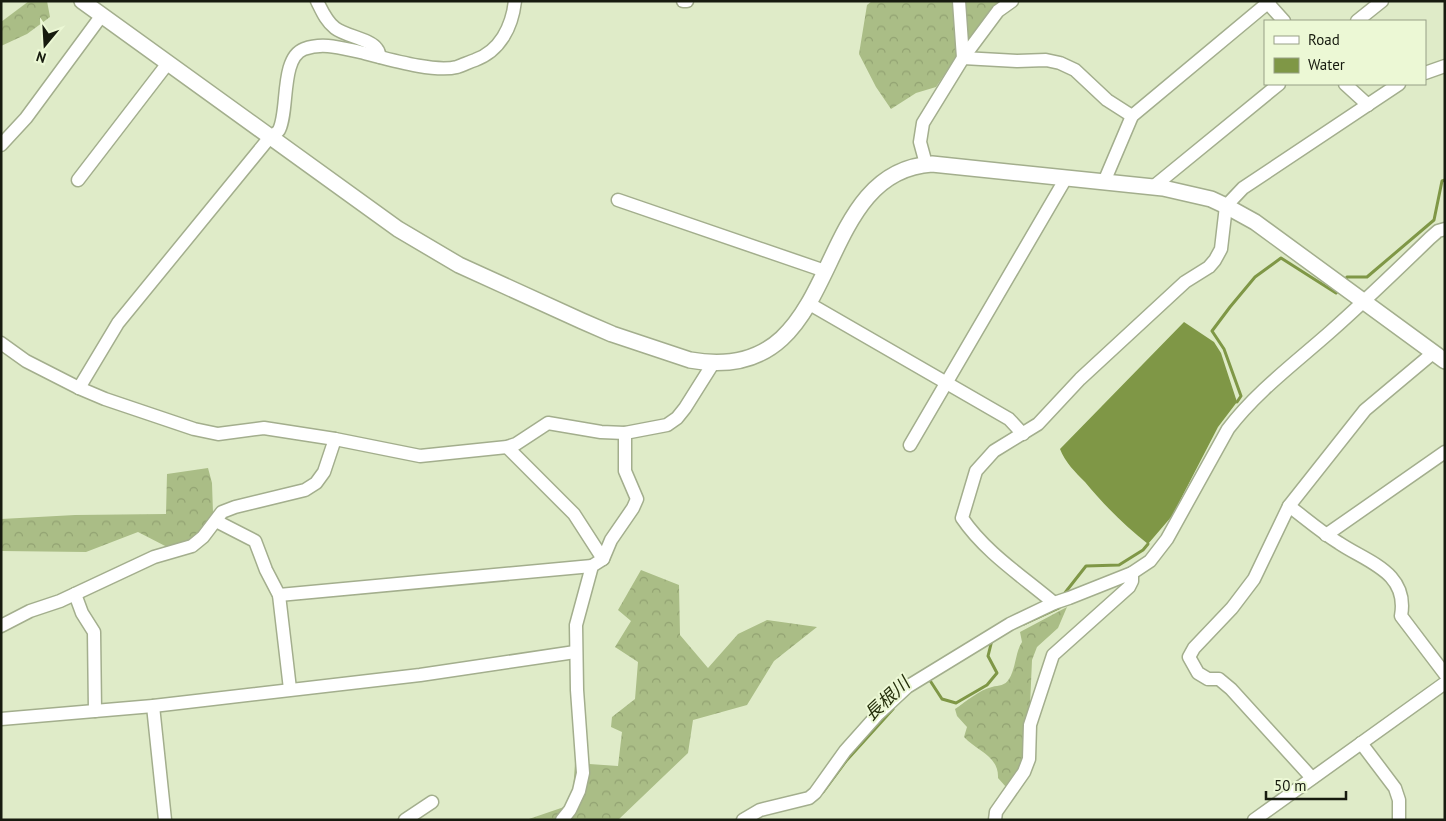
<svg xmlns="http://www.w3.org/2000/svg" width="1446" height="821" font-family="'PT Sans','Noto Sans JP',sans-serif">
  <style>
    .forest { fill: url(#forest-crowns) }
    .water { fill: #7f9746 }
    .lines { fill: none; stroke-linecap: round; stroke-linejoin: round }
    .stream { stroke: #7f9746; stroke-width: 3 }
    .minor-casing { stroke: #a3ae8d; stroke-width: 15 }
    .tertiary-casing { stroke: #a3ae8d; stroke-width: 18 }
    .minor { stroke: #fff; stroke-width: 12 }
    .tertiary { stroke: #fff; stroke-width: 15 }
    .labels { text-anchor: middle; stroke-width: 4; stroke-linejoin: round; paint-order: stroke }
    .water-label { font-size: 18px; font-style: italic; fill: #252f0c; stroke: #ecf8d5 }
  </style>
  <defs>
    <pattern id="forest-crowns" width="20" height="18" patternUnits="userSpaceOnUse" patternTransform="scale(1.25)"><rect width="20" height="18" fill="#aabd86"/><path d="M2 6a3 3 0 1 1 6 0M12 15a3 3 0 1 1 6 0" fill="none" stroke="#92a272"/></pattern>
  </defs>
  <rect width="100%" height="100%" fill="#dfebc8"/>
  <!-- forest -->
  <g class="forest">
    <path d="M29,1H47L50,17L27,34L1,46V22Z"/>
    <path d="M872,1H1004L961,50L936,87L916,93L891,109L876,87L859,54L867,5Z"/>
    <path d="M208,468L212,483L213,513L192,540L171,549L138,532L86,552L1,551V519L75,515L166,514L167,474Z"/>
    <path d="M641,570L679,585L680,635L708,668L738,634L767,620L817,627L774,661L747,705L693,720L688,753L618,820H526L564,807L573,791L575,763L618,766L622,732L611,727L612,717L635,699L638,662L615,647L631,621L618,610Z"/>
    <path d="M1067,607L1058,628L1037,647L1032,660L1030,706L1024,753L1019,768L1006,787L998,778C999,756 977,751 964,737L967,727L957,716L955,709C967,701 979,690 992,687C999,685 1005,686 1009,679C1016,668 1015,653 1022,642L1020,632Z"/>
  </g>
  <!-- water -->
  <path class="water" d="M1184,322L1214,342L1221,353L1237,402L1218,427L1172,516L1148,544C1125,526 1104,505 1085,482C1075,472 1065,462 1060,449Z"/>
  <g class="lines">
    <!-- stream -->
    <g class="stream">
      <path d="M1345,281L1347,277H1367L1434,220L1442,181L1445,180"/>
      <path d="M1237,402L1241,396L1224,349L1212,331L1230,307L1255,277L1281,258L1336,293L1340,288"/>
      <path d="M1064,594L1086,566L1119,565L1143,550L1148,544"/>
      <path d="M1024,624L1059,608"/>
      <path d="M926,681L929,679L942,699L956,703L987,685L997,673L988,656L992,640"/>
      <path d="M823,792L846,761L893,709"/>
    </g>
    <defs>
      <g id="minor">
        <path d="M317,1C322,11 326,21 335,28C345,36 371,39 377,49C379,51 379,54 380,57"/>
        <path d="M683,1H687"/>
        <path d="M959,1L963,58L1017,61L1046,60L1060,63L1075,70L1107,100L1132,116"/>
        <path d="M1266,1L1284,21"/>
        <path d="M1357,21L1382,1"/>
        <path d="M1425,73L1445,66"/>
        <path d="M1345,84L1368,105"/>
        <path d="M1,145L26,118L102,15"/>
        <path d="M926,164L920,142L923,123L963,58L998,11L1012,1"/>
        <path d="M78,180L168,63"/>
        <path d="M1104,182L1132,116L1270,1"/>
        <path d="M1153,187L1279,84"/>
        <path d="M618,200L825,271"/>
        <path d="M808,303L1009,419L1023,434"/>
        <path d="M1,343L26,361L79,388L105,399L194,429L218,434L264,428L335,439L420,456L507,447L516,444L548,423L601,432L625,433L667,425L677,418L685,408L714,362"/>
        <path d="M79,388L118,323L270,137C273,135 277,133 279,130C289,111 280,58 304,49C323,42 341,48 360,52C385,58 433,73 457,67C463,65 469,62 475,60C500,51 512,27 515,1"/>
        <path d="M910,445L1066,178"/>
        <path d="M507,447L574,514L603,559"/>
        <path d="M1289,506C1305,518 1321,532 1339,543C1367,562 1409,572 1401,616L1445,674"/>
        <path d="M216,521L255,541L266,570L279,595L290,689"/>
        <path d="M1326,535L1445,452"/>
        <path d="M75,594L82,613L94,632L95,711"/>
        <path d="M279,595L592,566"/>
        <path d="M1054,603C1022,576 985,552 962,518L976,471L994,451L1038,424L1080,379L1185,282L1209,267L1215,260L1221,249L1226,206L1243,188L1399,84"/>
        <path d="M1,626L30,611L60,601L154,557L192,546L203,537L222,512L235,507L305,490L316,483L324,472L335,439"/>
        <path d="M153,706L165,820"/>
        <path d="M1,719L153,706L420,675L575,652"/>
        <path d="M1361,743L1395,788L1399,800V820"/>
        <path d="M1312,778L1231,689L1219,679H1208L1198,673L1189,657L1194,648L1232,608L1254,579L1289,506L1365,410L1433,353"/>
        <path d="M405,820L432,802"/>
        <path d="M562,820L570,810L579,791L583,773L577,690L576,625L592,566L603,559L611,540L633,508L637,499L625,471V433"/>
        <path d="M743,820L760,810L809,798L815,793L845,751L878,714L907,687L1010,624L1054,603L1069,598L1132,573L1150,561L1167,539L1228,429C1256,392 1295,363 1330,332C1364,302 1397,270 1430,238L1438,231L1445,229"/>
        <path d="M995,820L996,812L1024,772L1029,759L1030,725L1053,655L1129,587L1132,581V573"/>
        <path d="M1254,820L1445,683"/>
      </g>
      <path id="tertiary" d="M82,1L398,229L459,265L582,321L612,334L690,360C848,389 806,172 932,164L1163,188L1211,199L1226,206L1255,222L1445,361"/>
    </defs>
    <!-- minor casing -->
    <use href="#minor" class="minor-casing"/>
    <!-- tertiary casing -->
    <use href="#tertiary" class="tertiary-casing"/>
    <!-- minor -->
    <use href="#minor" class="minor"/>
    <!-- tertiary -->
    <use href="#tertiary" class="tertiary"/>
  </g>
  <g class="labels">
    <!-- water labels -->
    <g class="water-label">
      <text transform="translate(887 699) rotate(-43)" y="6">長根川</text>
    </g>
  </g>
  <!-- border -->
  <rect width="1446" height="821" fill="none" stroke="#171b0f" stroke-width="5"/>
  <!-- legend -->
  <rect x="1264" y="20" width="162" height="65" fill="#ecf8d5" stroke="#97a086"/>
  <rect x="1274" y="36" width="25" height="8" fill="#ffffff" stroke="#97a086"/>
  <text x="1308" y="45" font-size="15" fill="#171b0f">Road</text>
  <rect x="1274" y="58" width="25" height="15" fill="#7f9746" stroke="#97a086"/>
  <text x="1308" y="70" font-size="15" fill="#171b0f">Water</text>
  <!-- north arrow -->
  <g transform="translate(45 45) rotate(198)" stroke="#ecf8d5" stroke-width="4" paint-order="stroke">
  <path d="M0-4L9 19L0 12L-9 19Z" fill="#171b0f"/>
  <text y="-8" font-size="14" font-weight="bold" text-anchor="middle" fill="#171b0f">N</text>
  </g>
  <!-- scale -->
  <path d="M1266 791v8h80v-8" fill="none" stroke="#171b0f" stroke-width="2.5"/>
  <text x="1274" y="791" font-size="15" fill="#171b0f" stroke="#ecf8d5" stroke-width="4" paint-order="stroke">50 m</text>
</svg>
